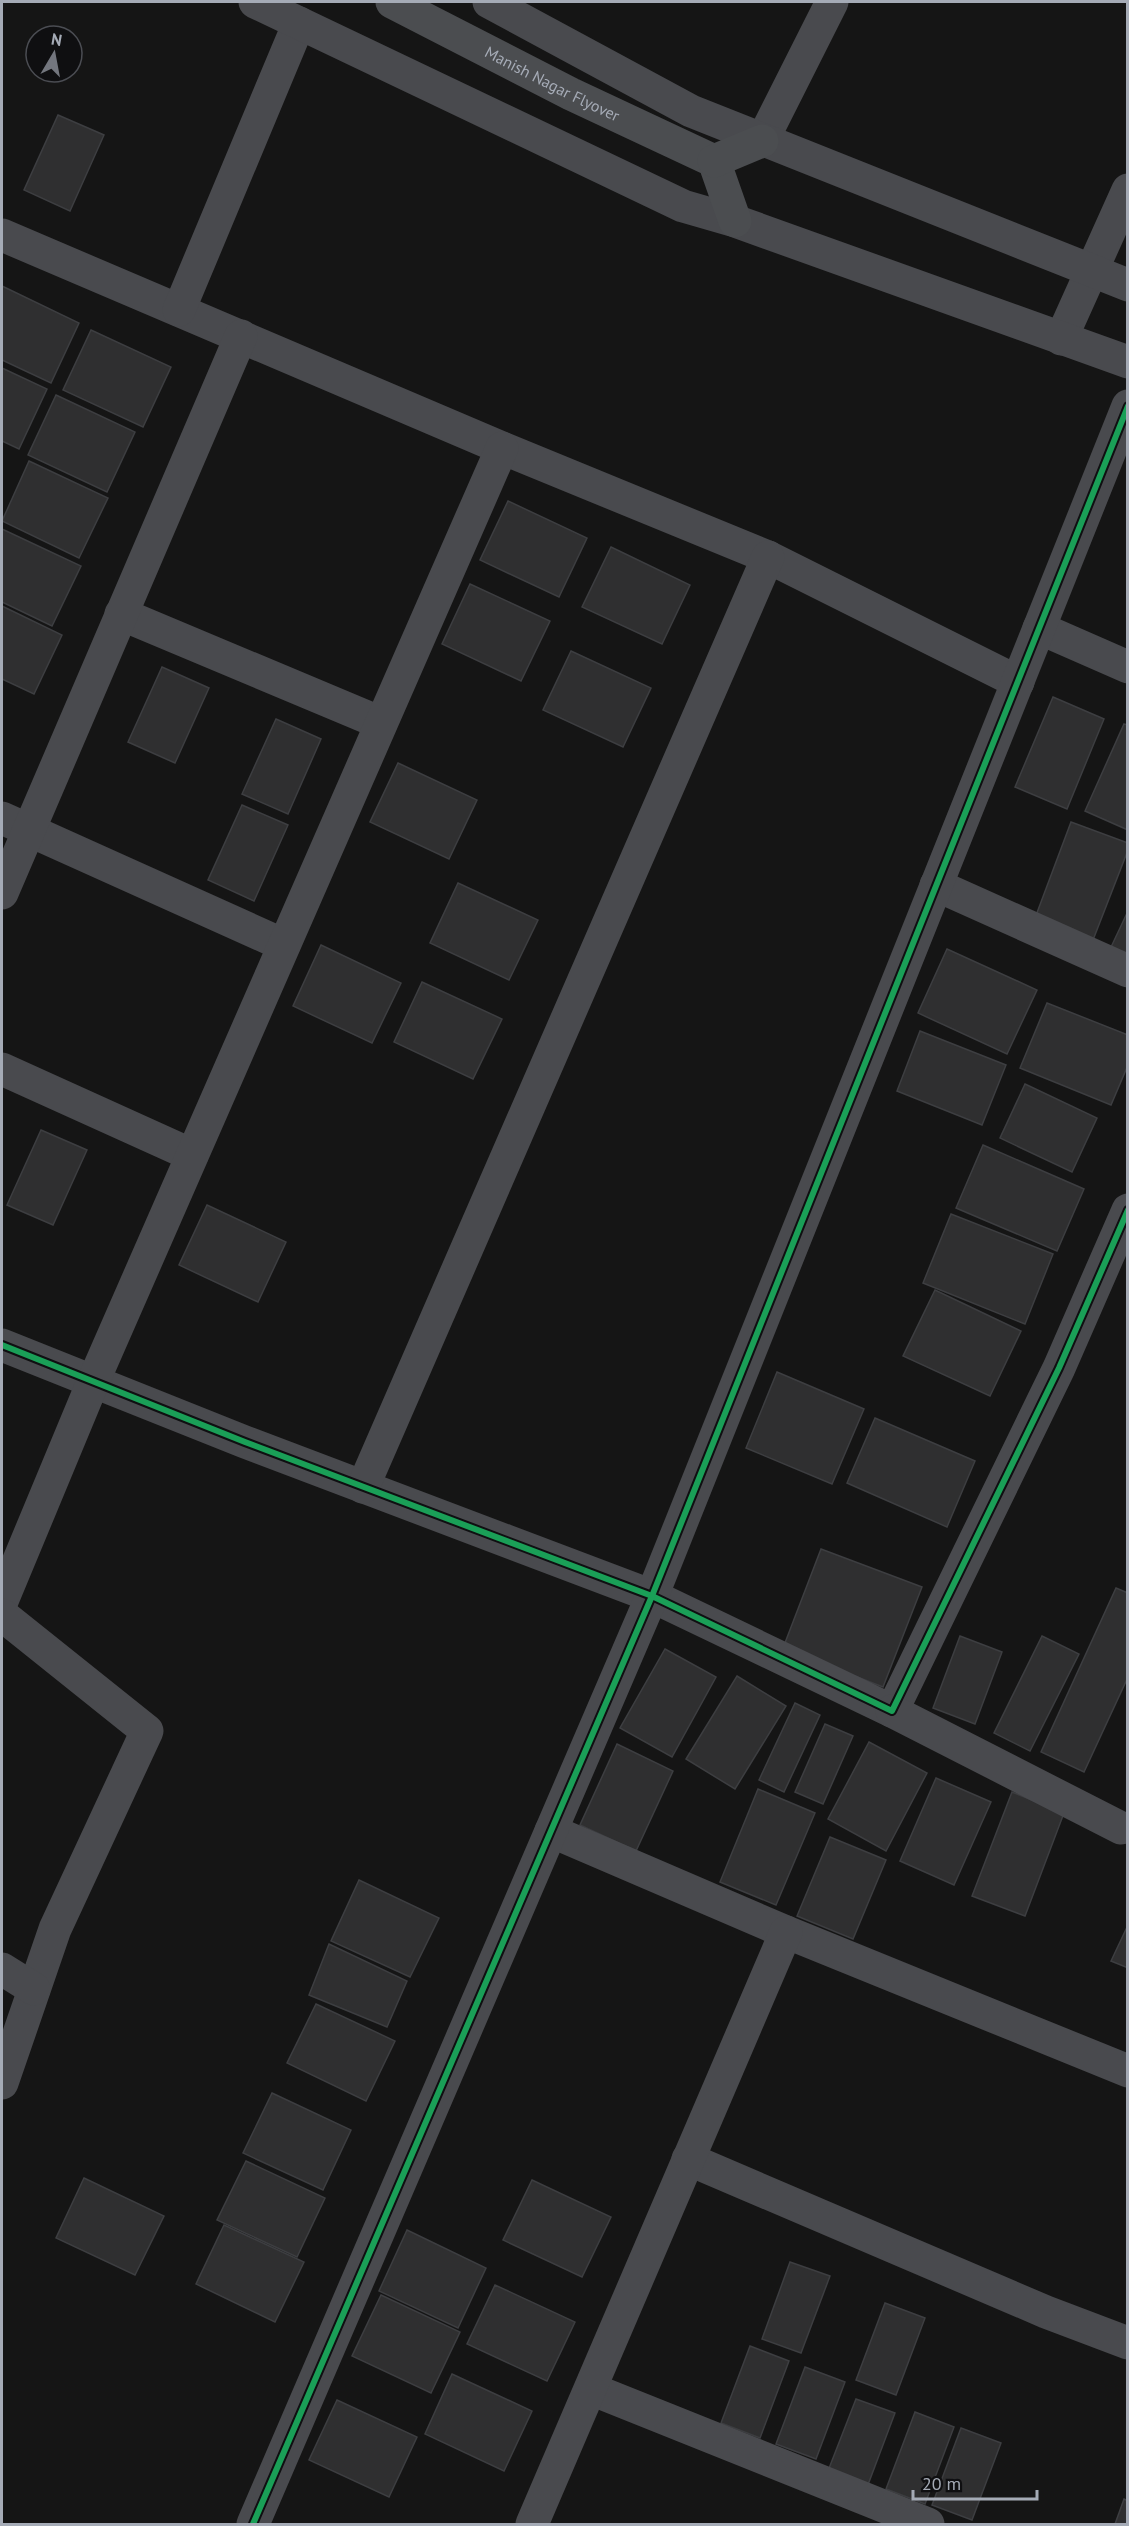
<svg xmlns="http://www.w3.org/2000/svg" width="1129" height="2526" font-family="'PT Sans',sans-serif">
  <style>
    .building { fill: #2f2f30; stroke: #3d3e41; stroke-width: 1.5 }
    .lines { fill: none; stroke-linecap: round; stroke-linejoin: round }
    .minor { stroke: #494a4e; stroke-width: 33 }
    .tertiary { stroke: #494a4e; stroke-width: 33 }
    .primary { stroke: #4b4d50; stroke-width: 33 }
    .cycleway-casing { stroke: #0f0f11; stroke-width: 10 }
    .cycleway { stroke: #1a9f57; stroke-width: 6 }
    .labels { text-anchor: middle; stroke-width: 4.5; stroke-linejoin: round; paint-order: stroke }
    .street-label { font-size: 16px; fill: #a5abb6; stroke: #0f0f11 }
  </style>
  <rect width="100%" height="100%" fill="#151515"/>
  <!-- building -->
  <g class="building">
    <path d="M58,115L104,135L70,211L24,190Z"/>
    <path d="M2,286L79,323L51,383L2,360Z"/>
    <path d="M91,330L171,367L143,427L63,390Z"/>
    <path d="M2,368L47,389L19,449L2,441Z"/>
    <path d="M56,395L135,432L107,492L28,455Z"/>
    <path d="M29,461L108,498L79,558L2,521Z"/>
    <path d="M508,501L587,538L559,597L480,560Z"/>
    <path d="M2,529L81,566L52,626L2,602Z"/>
    <path d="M611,547L690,585L662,644L582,607Z"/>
    <path d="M470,584L550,621L521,681L442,644Z"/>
    <path d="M2,606L62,635L34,694L2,679Z"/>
    <path d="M571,651L651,688L623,747L543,710Z"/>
    <path d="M162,667L209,688L175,763L128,742Z"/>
    <path d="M1053,697L1104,719L1067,809L1015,787Z"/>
    <path d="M276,719L321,739L288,814L242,794Z"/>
    <path d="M1124,724L1128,725V830L1085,811Z"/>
    <path d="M398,763L477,800L449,859L370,822Z"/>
    <path d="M242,805L288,825L254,901L208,880Z"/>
    <path d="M1071,822L1128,843V850L1093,940L1035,918Z"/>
    <path d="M458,883L538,920L509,980L430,943Z"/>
    <path d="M1128,911V954L1111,947Z"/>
    <path d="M321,945L401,983L372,1043L293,1006Z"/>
    <path d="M947,949L1037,990L1007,1054L918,1013Z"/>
    <path d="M422,982L502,1019L473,1079L394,1042Z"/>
    <path d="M1047,1003L1128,1035V1065L1111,1105L1020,1068Z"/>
    <path d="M920,1031L1006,1065L982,1125L897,1091Z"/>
    <path d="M1025,1084L1097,1118L1072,1172L1000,1138Z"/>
    <path d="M41,1130L87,1150L53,1225L7,1205Z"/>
    <path d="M983,1145L1084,1189L1057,1251L956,1208Z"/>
    <path d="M207,1205L286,1242L258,1302L179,1265Z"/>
    <path d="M951,1214L1053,1254L1025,1324L923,1283Z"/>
    <path d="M935,1290L1021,1331L990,1396L903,1356Z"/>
    <path d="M777,1372L864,1409L832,1484L746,1448Z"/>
    <path d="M875,1418L975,1461L947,1527L847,1483Z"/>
    <path d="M821,1549L922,1587L883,1687L783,1648Z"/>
    <path d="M1116,1588L1128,1593V1677L1084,1772L1041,1752Z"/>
    <path d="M960,1636L1002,1652L975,1724L933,1708Z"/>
    <path d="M1042,1636L1079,1654L1030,1751L994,1733Z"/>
    <path d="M665,1649L716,1677L672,1757L620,1728Z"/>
    <path d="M737,1676L786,1706L735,1789L686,1759Z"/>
    <path d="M795,1703L820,1715L784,1792L759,1780Z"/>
    <path d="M825,1724L853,1736L823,1804L795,1792Z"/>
    <path d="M869,1742L927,1773L886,1851L828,1819Z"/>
    <path d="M617,1744L673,1771L636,1851L580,1825Z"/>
    <path d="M936,1778L991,1802L954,1885L900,1861Z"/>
    <path d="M758,1789L815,1813L776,1905L720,1882Z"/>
    <path d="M1012,1792L1064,1813L1025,1916L972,1896Z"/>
    <path d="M830,1837L886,1860L853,1939L797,1916Z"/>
    <path d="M359,1880L439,1918L410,1977L331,1941Z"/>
    <path d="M1128,1925V1968L1111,1961Z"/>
    <path d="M329,1944L407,1981L387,2027L309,1995Z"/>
    <path d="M316,2004L395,2041L366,2101L287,2063Z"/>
    <path d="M272,2093L351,2130L323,2190L243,2153Z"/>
    <path d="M246,2161L325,2198L297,2257L217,2220Z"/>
    <path d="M84,2178L164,2216L135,2275L56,2238Z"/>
    <path d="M532,2180L611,2217L582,2277L503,2240Z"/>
    <path d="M224,2225L304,2262L275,2322L196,2284Z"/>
    <path d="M407,2230L486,2268L458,2328L379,2291Z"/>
    <path d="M790,2262L830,2276L801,2353L762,2339Z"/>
    <path d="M495,2285L575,2322L547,2381L467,2344Z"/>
    <path d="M381,2295L460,2332L431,2393L352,2356Z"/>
    <path d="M885,2303L925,2318L896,2395L856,2380Z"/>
    <path d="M750,2346L789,2361L760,2438L721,2423Z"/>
    <path d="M805,2367L845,2382L816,2459L776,2444Z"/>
    <path d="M452,2374L532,2411L504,2471L425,2434Z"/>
    <path d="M856,2399L895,2413L866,2490L826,2476Z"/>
    <path d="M337,2400L417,2437L389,2497L309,2460Z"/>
    <path d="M915,2412L954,2427L925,2504L886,2489Z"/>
    <path d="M961,2428L1001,2443L972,2520L932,2505Z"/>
    <path d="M1124,2499L1128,2501V2524H1115Z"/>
  </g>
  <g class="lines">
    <!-- minor -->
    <g class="minor">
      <path d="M762,141L832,2"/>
      <path d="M2,235L502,448L768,557L1018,682"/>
      <path d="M179,310L299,23"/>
      <path d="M1061,339L1128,190"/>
      <path d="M121,614L381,723"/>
      <path d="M1039,628L1128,667"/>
      <path d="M2,818L284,945"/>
      <path d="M936,885L1128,971"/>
      <path d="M2,893L241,336"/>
      <path d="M2,1069L192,1155"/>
      <path d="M2,1345L245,1442L652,1596L892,1711L1059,1368L1128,1210"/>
      <path d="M363,1487L768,557"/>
      <path d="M2,1601L93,1382L502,448"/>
      <path d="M2,1615L147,1731L55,1929L2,2083"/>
      <path d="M892,1711L1121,1828"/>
      <path d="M551,1831L786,1932L1128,2071"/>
      <path d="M2,1969L34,1989"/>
      <path d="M688,2159L1046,2312L1128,2343"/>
      <path d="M591,2389L928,2524"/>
      <path d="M253,2524L652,1596L1128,406"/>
      <path d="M532,2524L786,1932"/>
    </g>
    <!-- tertiary -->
    <g class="tertiary">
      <path d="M255,2L683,206L735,221L1128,362"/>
      <path d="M489,2L691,111L1128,285"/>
    </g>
    <!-- primary -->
    <g class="primary">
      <path id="s1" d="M392,2L571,94L714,161L735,221"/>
      <path d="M714,161L762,141"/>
    </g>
    <defs>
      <g id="cycleway">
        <path d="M2,1345L245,1442L652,1596L892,1711L1059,1368L1128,1210"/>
        <path d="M253,2524L652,1596L1128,406"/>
      </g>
    </defs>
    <!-- cycleway casing -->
    <use href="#cycleway" class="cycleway-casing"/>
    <!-- cycleway -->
    <use href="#cycleway" class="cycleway"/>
  </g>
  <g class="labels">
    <!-- street labels -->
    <g class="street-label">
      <text dy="6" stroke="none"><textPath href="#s1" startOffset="180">Manish Nagar Flyover</textPath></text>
    </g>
  </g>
  <!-- border -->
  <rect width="1129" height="2526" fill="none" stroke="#a5abb6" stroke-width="6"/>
  <!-- north arrow -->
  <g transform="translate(54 54) rotate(10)"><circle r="28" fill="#0f0f11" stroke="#4b4d53" stroke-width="1.5"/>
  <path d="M0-4.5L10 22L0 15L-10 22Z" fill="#73767e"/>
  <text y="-9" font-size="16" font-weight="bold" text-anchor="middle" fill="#a5abb6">N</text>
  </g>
  <!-- scale -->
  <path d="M913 2490v9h124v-9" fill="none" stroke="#a5abb6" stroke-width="3"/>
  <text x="922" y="2490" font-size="18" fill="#a5abb6" stroke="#0f0f11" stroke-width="4.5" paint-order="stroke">20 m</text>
</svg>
